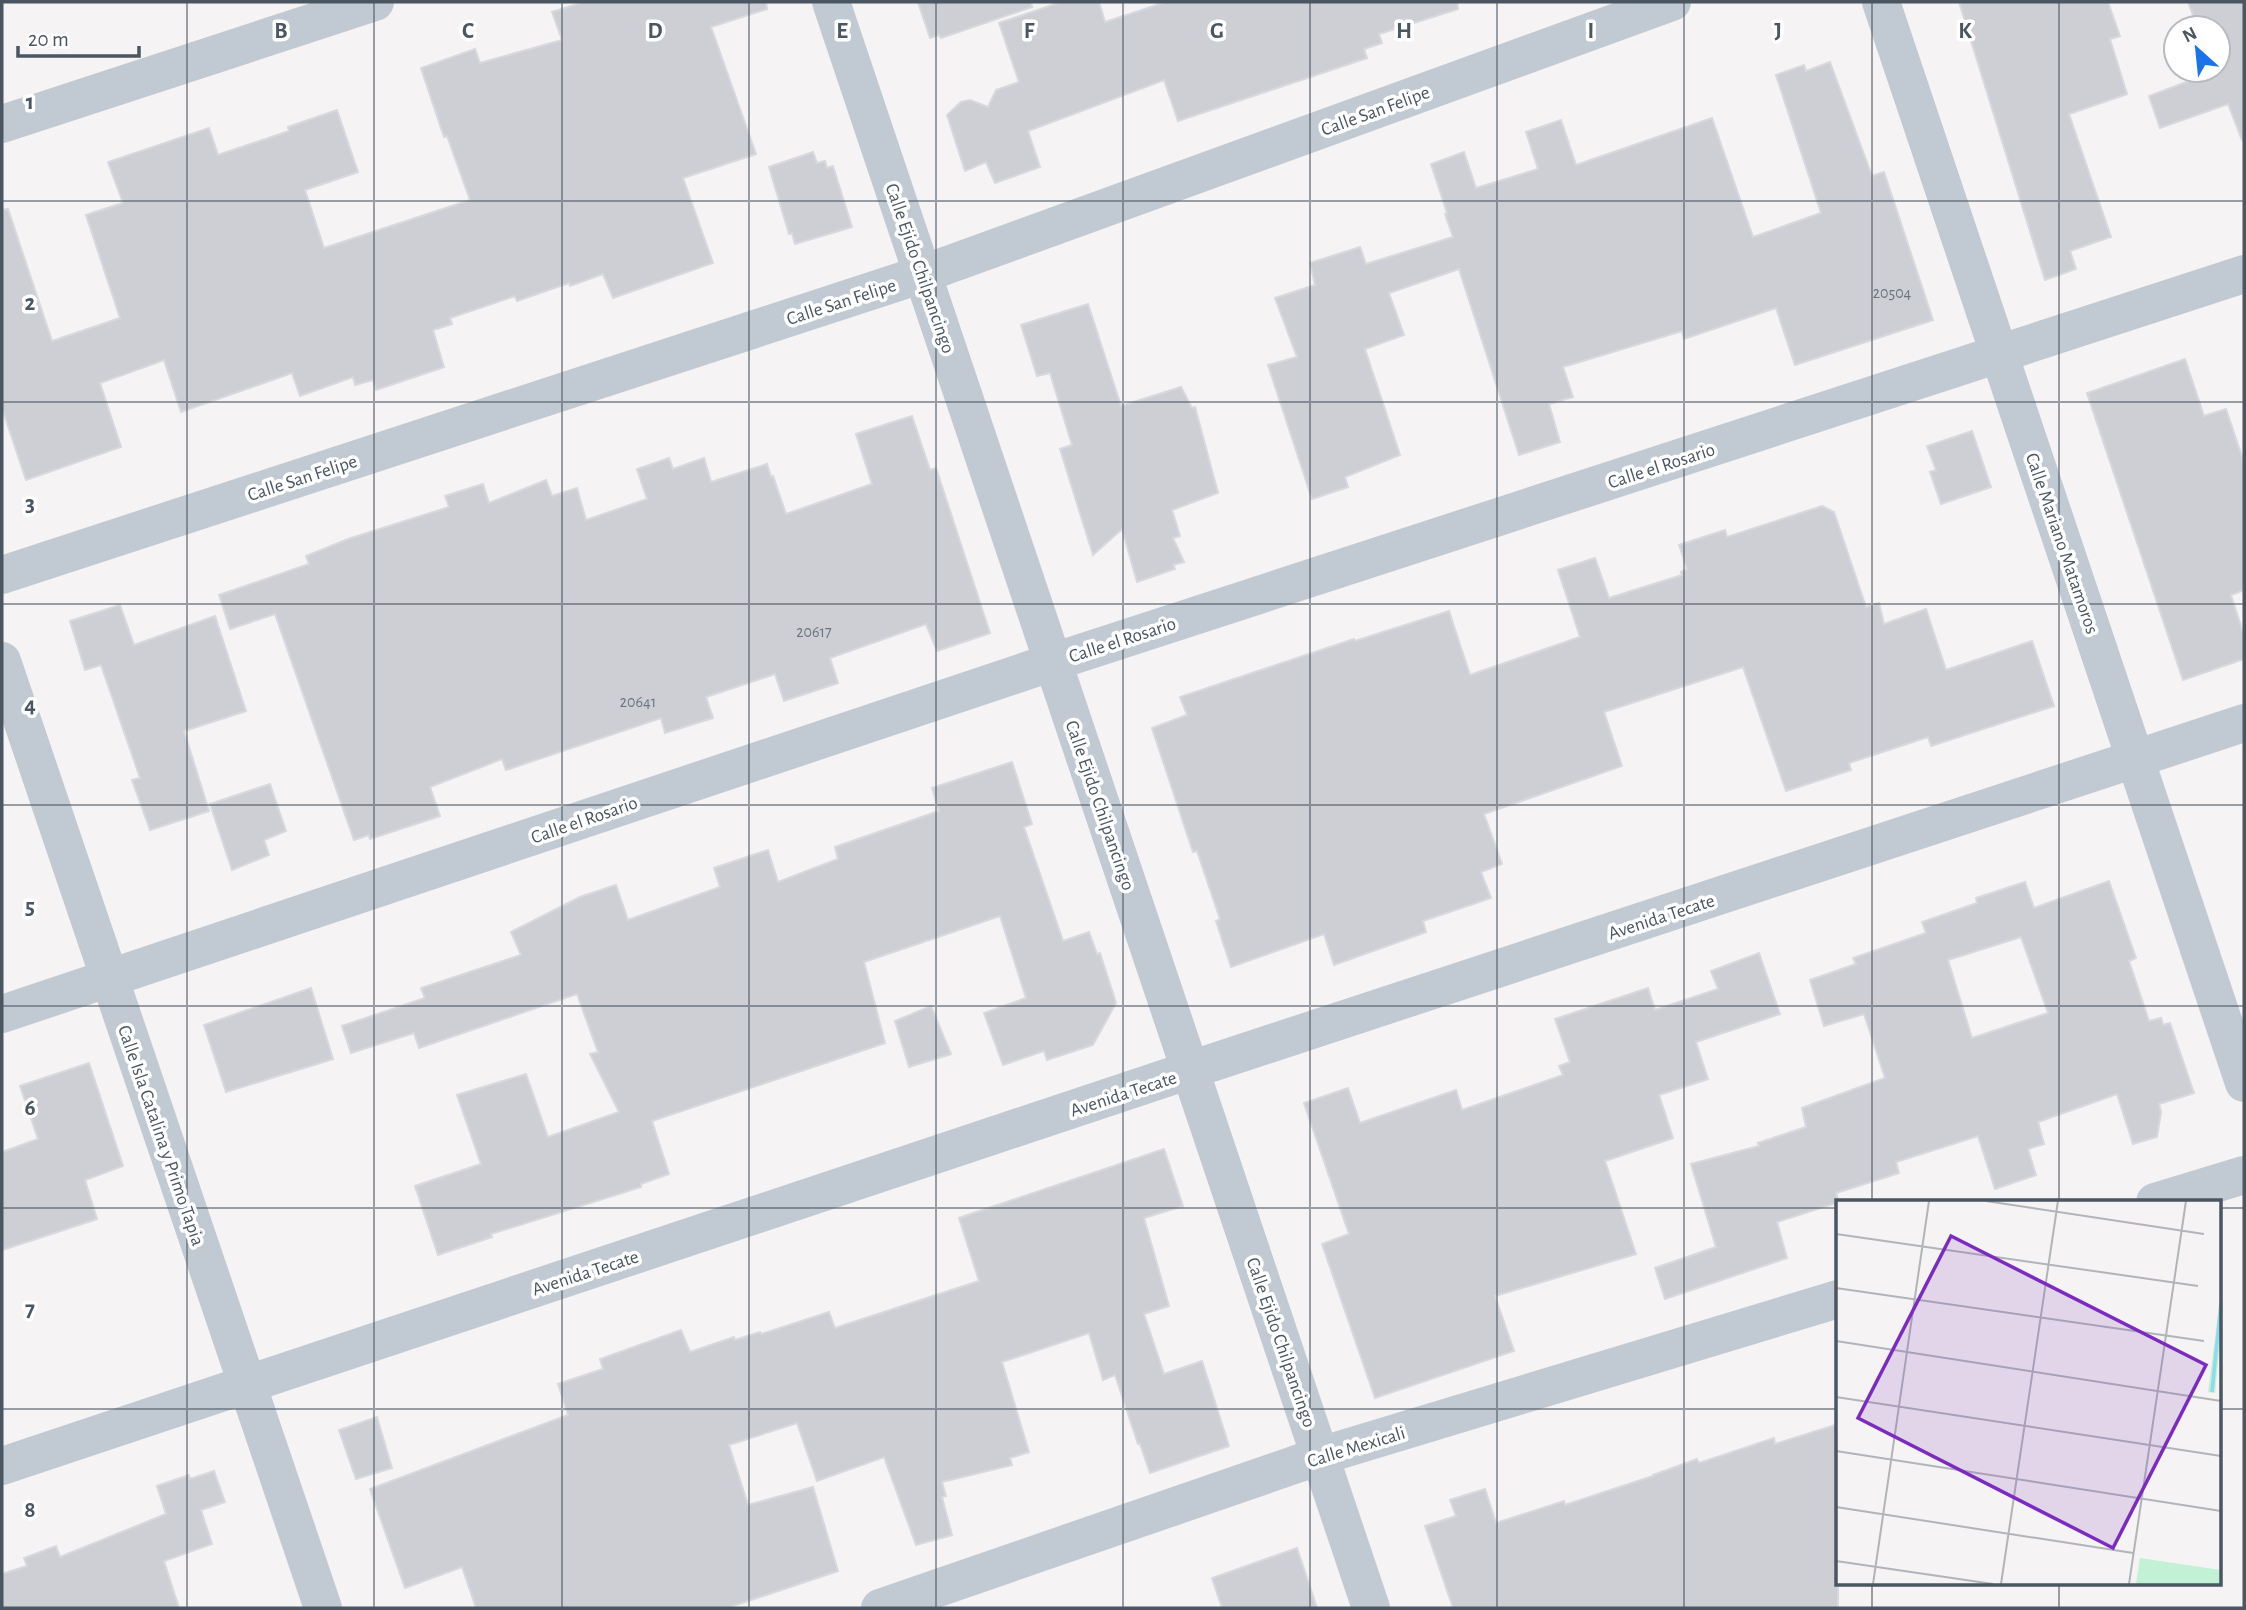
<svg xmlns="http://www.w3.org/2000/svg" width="2246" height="1610" font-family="'Alegreya Sans',sans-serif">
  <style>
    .building { fill: #cdcfd5; stroke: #d7d9de; stroke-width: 2; fill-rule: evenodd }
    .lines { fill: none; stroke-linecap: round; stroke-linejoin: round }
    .minor { stroke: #c1cad2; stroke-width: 38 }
    .grid { fill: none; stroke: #4a5661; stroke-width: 2; stroke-opacity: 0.55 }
    .labels { text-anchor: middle; stroke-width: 7; stroke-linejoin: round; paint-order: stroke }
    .number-label { font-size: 16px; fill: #6b747e }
    .street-label { font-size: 19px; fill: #4a5661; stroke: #fff }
    .inset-river { fill: none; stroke: #90daee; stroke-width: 3.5 }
    .inset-road { fill: none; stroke: #b1b4b9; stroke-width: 2 }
    .view { fill: #7b2cbf; fill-opacity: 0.15; stroke: #7b2cbf; stroke-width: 3.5 }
    .inset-edge { fill: none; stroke: #4a5661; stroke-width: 3.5 }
    .grid-label { font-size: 23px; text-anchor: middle; font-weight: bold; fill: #4a5661; stroke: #fff; stroke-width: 7; stroke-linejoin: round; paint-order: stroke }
  </style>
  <rect width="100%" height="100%" fill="#f5f3f3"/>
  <!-- building -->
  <g class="building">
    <path d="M584,2H766L767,9L711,27L756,154L683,178L713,263L613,298L603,274L570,286L569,283L517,301L515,296L450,318L452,324L433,330L444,367L376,390L373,380L355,385L353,377L300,396L292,373L181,412L164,360L100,383L121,447L26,480L2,408V210L8,209L52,341L120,318L86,215L123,203L108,162L209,128L218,155L289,131L288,127L337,110L358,172L305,190L324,248L470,200L447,136L444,137L421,68L475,49L480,63L562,40L552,12Z"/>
    <path d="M918,2H1031L1032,7L941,38L939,35L930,38Z"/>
    <path d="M1061,2H1099L1105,22L1166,2H1457L1458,9L1379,34L1382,43L1364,49L1367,58L1178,121L1164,80L1028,131L1040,167L995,183L986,162L965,171L947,115L961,102L970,100L988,107L996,90L1019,82L999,23Z"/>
    <path d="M1959,2H2108L2120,36L2110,39L2127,94L2069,114L2111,237L2070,251L2076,269L2045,280Z"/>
    <path d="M2188,2H2244V140H2242L2228,104L2160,128L2149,96L2218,70V28H2198Z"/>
    <path d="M1830,62L1872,176L1884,172L1933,320L1795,365L1776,308L1684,339L1682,331L1563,367L1573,397L1549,404L1560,442L1519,455L1459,269L1389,293L1404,335L1365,349L1400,455L1345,477L1348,487L1312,499L1268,365L1297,357L1275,298L1315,285L1310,263L1360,247L1366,264L1453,237L1445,214L1447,213L1431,164L1464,152L1476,188L1538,169L1526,132L1561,120L1576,165L1712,118L1753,237L1821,213L1776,75L1804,65L1806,71Z"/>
    <path d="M813,152L817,163L825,161L827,168L833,166L852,227L795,244L792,233L789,234L769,167Z"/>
    <path d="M1088,304L1121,406L1181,387L1192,408L1195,407L1218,493L1172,510L1180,536L1173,538L1184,562L1173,565L1175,569L1137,582L1122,529L1093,555L1060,449L1072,445L1050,373L1037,376L1021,325Z"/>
    <path d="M2185,359L2204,416L2226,409L2244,463V590L2231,595L2244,636V659L2183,680L2087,393Z"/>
    <path d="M912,416L930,470L936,468L990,633L937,651L926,624L830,658L838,683L784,701L775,674L706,697L713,718L665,733L661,718L506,770L502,759L430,787L440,816L370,839L369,835L354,840L275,614L230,629L219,595L309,564L306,556L348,539L449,507L445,496L483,484L489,503L546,480L552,496L577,488L586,520L647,499L637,469L669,458L673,469L704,458L711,482L767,464L771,477L773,476L786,514L872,484L856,434Z"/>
    <path d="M1972,431L1991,487L1941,504L1930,472L1936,470L1927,446Z"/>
    <path d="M1822,506L1834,512L1866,607L1879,603L1884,624L1926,609L1946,670L2032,641L2054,706L1931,746L1928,737L1849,763L1851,770L1786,791L1743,667L1604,712L1622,766L1484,814L1502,864L1481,872L1491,898L1423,921L1426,932L1334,965L1324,934L1231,967L1216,921L1220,919L1197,851L1193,852L1152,728L1187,715L1180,697L1354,639L1355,641L1449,611L1470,675L1580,637L1558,570L1595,558L1609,598L1682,575L1681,572L1687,569L1679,545L1725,530L1727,537Z"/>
    <path d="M120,605L134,645L215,616L246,711L184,731L209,811L150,830L132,780L140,778L101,665L85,670L70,621Z"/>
    <path d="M1012,762L1032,824L1024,827L1063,941L1089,932L1097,954L1100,953L1116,1003L1093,1045L1047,1060L1044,1051L1003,1065L984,1013L1026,998L1000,916L864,962L885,1043L652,1121L669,1174L641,1184V1187L491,1234L492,1237L438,1255L415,1186L481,1164L457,1095L526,1074L548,1137L619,1112L590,1054L598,1052L577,994L419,1048L414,1033L351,1053L342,1026L425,998L421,988L521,955L511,932L580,897L616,885L628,920L720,887L714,868L768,850L778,882L838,859L835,847L939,811L932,788Z"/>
    <path d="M270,784L286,831L264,840L269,855L232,870L210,804Z"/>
    <path d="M2109,881L2136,958L2129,961L2149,1021L2161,1018L2163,1025L2170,1023L2194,1093L2159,1104L2161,1112L2157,1137L2133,1144L2117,1094L2038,1122L2044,1144L2028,1149L2036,1175L1995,1189L1978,1136L1896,1162L1899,1173L1836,1193L1839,1202L1777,1222L1787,1258L1665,1299L1655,1268L1716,1247L1691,1164L1759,1146L1758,1143L1806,1127L1802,1108L1885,1078L1864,1014L1824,1026L1810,980L1856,964L1853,958L1926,933L1922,922L1977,903L1976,898L2025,882L2034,908ZM2021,937L2048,1013L1972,1038L1948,960Z"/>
    <path d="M1759,953L1780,1014L1696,1042L1708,1079L1659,1095L1673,1138L1605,1161L1636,1254L1495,1296L1514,1351L1375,1398L1322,1244L1349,1234L1304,1103L1348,1088L1360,1123L1456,1090L1462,1110L1563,1075L1559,1066L1570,1062L1555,1019L1648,988L1655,1010L1718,989L1711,971Z"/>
    <path d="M311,988L333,1059L226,1092L204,1025Z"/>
    <path d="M931,1006L951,1054L909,1067L895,1021Z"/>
    <path d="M89,1063L123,1166L85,1180L97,1219L2,1250V1152L38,1139L20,1086Z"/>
    <path d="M1164,1149L1183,1206L1144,1218L1169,1306L1144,1314L1164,1374L1202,1361L1229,1446L1150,1473L1140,1444H1138L1115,1375L1103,1380L1089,1333L1002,1362L1029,1452L1010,1458L1012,1465L942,1482L946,1496L942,1497L952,1535L916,1545L884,1457L817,1481L797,1423L729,1445L748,1505L813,1487L838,1571L727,1608H476L462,1567L405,1588L370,1489L568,1415L558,1384L603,1369L600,1359L681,1330L690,1352L734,1337L735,1340L760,1332L761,1334L829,1312L835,1328L979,1281L959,1218Z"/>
    <path d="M377,1417L392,1468L356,1479L339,1430Z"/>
    <path d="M1838,1424V1608H1453L1425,1526L1456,1516L1450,1500L1485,1489L1496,1523L1564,1501L1565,1505L1653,1476V1475L1697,1459L1699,1463L1774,1438L1775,1444Z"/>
    <path d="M214,1471L225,1502L201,1510L212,1544L164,1561L179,1608H2V1574L27,1566L24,1558L56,1546L60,1557L166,1514L157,1486L189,1475L190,1479Z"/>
    <path d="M1297,1548L1317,1608H1222L1212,1578Z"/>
  </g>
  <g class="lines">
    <!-- minor -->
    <g class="minor">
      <path d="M831,2L1371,1608"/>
      <path d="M1881,2L2244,1083"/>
      <path d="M2,124L375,2"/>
      <path d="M2,575L923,274L1672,2"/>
      <path d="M2,661L323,1608"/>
      <path d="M2,1014L1053,662L2244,274"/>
      <path d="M2155,1202L2244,1175"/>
      <path d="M2,1466L1190,1070L2244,723"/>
      <path d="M880,1608L1320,1456L1838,1299"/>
    </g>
  </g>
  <!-- grid -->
  <path class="grid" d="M187,2V1608M374,2V1608M562,2V1608M749,2V1608M936,2V1608M1123,2V1608M1310,2V1608M1497,2V1608M1684,2V1608M1872,2V1202M2059,2V1202M2,201H2244M2,402H2244M2,604H2244M2,805H2244M2,1006H2244M2,1208H1838M2220,1208H2244M2,1409H1838M2220,1409H2244M1872,1584V1608M2059,1584V1608"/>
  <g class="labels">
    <!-- number labels -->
    <g class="number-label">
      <text x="1892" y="298">20504</text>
      <text x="814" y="637">20617</text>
      <text x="638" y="707">20641</text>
    </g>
    <!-- street labels -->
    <g class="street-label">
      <text transform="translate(1375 110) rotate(-20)" y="7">Calle San Felipe</text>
      <text transform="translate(921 268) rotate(71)" y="7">Calle Ejido Chilpancingo</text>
      <text transform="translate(841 301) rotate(-18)" y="7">Calle San Felipe</text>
      <text transform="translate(1661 465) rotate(-18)" y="7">Calle el Rosario</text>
      <text transform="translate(302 477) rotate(-18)" y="7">Calle San Felipe</text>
      <text transform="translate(2063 543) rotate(71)" y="7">Calle Mariano Matamoros</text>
      <text transform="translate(1122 639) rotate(-18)" y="7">Calle el Rosario</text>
      <text transform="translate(1101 805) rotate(71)" y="7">Calle Ejido Chilpancingo</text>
      <text transform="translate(584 819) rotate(-19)" y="7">Calle el Rosario</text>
      <text transform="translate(1661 916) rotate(-18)" y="7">Avenida Tecate</text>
      <text transform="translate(1123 1093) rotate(-18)" y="7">Avenida Tecate</text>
      <text transform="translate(162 1135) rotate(71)" y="7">Calle Isla Catalina y Primo Tapia</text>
      <text transform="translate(585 1272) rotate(-18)" y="7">Avenida Tecate</text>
      <text transform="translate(1282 1342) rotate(71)" y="7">Calle Ejido Chilpancingo</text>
      <text transform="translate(1356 1446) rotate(-17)" y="7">Calle Mexicali</text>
    </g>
  </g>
  <!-- overview -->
  <g transform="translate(1836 1200)">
    <rect width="385" height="385" fill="#f5f3f3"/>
    <path d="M385,92V132L379,193L372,192ZM304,358L385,370V384H300Z" fill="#c3f1d5"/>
    <path class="inset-river" d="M376,192L385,103"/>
    <path class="inset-road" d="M150,1L368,34M0,34L362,86M0,88L368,141M0,141L385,201M0,197L385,256M0,251L385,311M0,307L297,353M0,361L157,384M37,384L93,1M165,384L222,1M293,384L350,1"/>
    <path class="view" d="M115,36L370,165L277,348L22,218Z"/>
    <rect width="385" height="385" class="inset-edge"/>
  </g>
  <g class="grid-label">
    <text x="281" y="38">B</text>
    <text x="468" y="38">C</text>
    <text x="655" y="38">D</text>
    <text x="842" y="38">E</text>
    <text x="1029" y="38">F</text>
    <text x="1217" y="38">G</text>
    <text x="1404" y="38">H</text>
    <text x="1591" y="38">I</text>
    <text x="1778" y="38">J</text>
    <text x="1965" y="38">K</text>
    <text x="30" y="109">1</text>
    <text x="30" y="310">2</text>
    <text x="30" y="511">3</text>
    <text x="30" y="712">4</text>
    <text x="30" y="914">5</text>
    <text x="30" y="1115">6</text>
    <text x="30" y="1316">7</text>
    <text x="30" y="1517">8</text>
  </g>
  <!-- border -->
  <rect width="2246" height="1610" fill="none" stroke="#4a5661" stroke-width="7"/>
  <!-- north arrow -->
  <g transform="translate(2197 49) rotate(333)"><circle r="33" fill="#ffffff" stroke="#b7bbc0" stroke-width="2"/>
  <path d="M0-5L12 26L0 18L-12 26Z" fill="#1a73e8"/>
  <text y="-10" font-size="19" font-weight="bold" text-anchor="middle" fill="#4a5661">N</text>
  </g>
  <!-- scale -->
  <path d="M18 46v10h121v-10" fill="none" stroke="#4a5661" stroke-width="3.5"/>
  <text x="28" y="46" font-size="21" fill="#4a5661" stroke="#ffffff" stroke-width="5" paint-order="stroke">20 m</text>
</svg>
